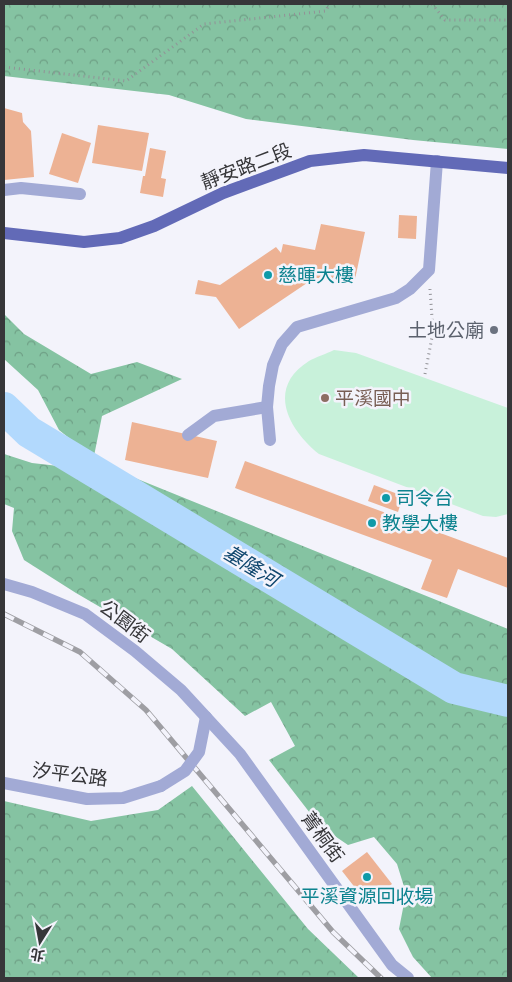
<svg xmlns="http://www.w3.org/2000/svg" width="512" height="982" font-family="'Sofia Sans Condensed','Noto Sans TC',sans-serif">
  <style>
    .forest { fill: url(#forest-crowns) }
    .garden { fill: #c8f1da }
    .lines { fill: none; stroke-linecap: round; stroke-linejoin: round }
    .river { stroke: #b2d9fd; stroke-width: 32 }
    .building { fill: #edb294 }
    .path { stroke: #929297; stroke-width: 3; stroke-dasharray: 1 4; stroke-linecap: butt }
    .minor { stroke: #a2aad5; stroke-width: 12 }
    .major { stroke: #626ab7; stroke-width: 12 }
    .rail-casing { stroke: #9e9ea3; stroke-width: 5.5 }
    .rail { stroke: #f3f3fb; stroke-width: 4; stroke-dasharray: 11; stroke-linecap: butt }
    .minor-bridge { stroke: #a2aad5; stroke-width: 12 }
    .culture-dot { fill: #0f9aa8; stroke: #f3f3fb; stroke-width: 2 }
    .worship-dot { fill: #6b7280; stroke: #f3f3fb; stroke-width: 2 }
    .education-dot { fill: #8d6e63; stroke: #f3f3fb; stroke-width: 2 }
    .labels { text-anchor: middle; stroke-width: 5; stroke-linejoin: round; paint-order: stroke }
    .street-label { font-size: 19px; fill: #363639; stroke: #f3f3fb }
    .culture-label { font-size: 19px; fill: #0d838f; stroke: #f3f3fb; text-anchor: start }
    .worship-label { font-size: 19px; fill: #5b616d; stroke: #f3f3fb; text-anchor: end }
    .education-label { font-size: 19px; fill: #785e54; stroke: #f3f3fb; text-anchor: start }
    .water-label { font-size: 20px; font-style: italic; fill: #0f466e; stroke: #f3f3fb }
  </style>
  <defs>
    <pattern id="forest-crowns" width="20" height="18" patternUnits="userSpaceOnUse" patternTransform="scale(1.25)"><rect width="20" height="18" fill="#85c3a2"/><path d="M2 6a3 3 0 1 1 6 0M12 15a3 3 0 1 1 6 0" fill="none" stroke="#6e9f85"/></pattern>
  </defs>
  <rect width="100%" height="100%" fill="#f3f3fb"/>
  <!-- forest -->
  <g class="forest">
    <path d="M4,4H508V149L413,140L246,119L169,95L4,76Z"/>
    <path d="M4,314L24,334L91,374L137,362L182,379L102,416L93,461L508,629V978H432L413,957L399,929L406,893L397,864L374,837L348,845L320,826L269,760L295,746L271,702L245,716L172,649L76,593L24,560L12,531L14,508L4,504V454L32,463L67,467L74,442L59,430L38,390L4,359Z"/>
    <path d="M192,786L308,929L359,978H4V801L91,821L158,810Z"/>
  </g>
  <!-- garden -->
  <path class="garden" d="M334,350L356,353L508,408V514L496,517L483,516L319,454C288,429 266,388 309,361C316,357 326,354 334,350Z"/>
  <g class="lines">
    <!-- river -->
    <path class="river" d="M4,408L29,432L454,688L508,701"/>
  </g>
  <!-- building -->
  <g class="building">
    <path d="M4,108L22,113L23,122L31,131L34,177L4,180Z"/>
    <path d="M98,125L149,133L142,171L92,163Z"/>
    <path d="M62,133L91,143L78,183L49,174Z"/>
    <path d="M150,148L166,151L161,178L166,179L163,197L140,193L143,176H145Z"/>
    <path d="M399,215L417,216L416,239L398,238Z"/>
    <path d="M321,224L365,232L354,284L311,277L313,269L301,274L307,283L239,329L216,297L195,294L198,280L220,285L276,247L281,253L283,244L315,250Z"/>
    <path d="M132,422L217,441L208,478L125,460Z"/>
    <path d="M245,461L508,558V588L458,569L447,598L421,589L432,560L235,488Z"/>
    <path d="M374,485L403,496L398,512L368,501Z"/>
    <path d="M367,852L392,884L367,903L342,871Z"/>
  </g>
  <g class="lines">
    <!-- path -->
    <g class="path">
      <path d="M432,4L445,20H508"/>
      <path d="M4,67L126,81L204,24L326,11L329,4"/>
      <path d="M425,374L433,332L430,289"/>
    </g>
    <!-- minor -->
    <g class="minor">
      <path d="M4,190L21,188L80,194"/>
      <path d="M188,435L214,416L267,407"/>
      <path d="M270,440L267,407L269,386L273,365L282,344L297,327L396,298L410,289L429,270L437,161"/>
      <path d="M4,584L32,592L85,614L135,651L181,690L240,754L374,940L392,965L408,978"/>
      <path d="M4,783L87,799L123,798L161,786"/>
    </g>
    <!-- major -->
    <path class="major" d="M4,233L84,242L120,238L154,226L223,193L310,161L364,155L508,168"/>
    <defs>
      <path id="rail" d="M4,614L80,652L146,710L333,932L381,978"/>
    </defs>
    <!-- rail casing -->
    <use href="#rail" class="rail-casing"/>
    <!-- rail -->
    <use href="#rail" class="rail"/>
    <!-- minor-bridge -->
    <path class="minor-bridge" d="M161,786L185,771L199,752L206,717"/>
  </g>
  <!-- markers -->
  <g class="culture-dot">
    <circle cx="268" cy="275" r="5"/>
    <circle cx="386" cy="498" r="5"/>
    <circle cx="372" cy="523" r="5"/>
    <circle cx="367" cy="877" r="5"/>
  </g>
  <circle class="worship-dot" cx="494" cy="330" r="5"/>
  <circle class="education-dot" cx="325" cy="398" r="5"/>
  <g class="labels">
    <!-- street labels -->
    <g class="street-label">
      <text transform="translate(246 166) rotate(-21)" y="7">靜安路二段</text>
      <text transform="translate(125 621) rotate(37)" y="7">公園街</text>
      <text transform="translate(70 774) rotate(7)" y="7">汐平公路</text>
      <text transform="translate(323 837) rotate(54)" y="7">菁桐街</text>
    </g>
    <!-- culture labels -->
    <g class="culture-label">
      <text x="278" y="282">慈暉大樓</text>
      <text x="396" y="505">司令台</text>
      <text x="382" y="530">教學大樓</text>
      <text x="367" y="903" text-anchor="middle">平溪資源回收場</text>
    </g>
    <!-- worship labels -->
    <g class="worship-label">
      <text x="484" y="337">土地公廟</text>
    </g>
    <!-- education labels -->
    <g class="education-label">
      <text x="335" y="405">平溪國中</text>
    </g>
    <!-- water labels -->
    <g class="water-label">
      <text transform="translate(251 566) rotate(31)" y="7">基隆河</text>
    </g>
  </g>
  <!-- border -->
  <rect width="512" height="982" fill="none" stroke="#363639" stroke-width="10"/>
  <!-- north arrow -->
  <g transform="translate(40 942) rotate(191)" stroke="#f3f3fb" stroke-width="4" paint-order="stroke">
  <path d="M0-4L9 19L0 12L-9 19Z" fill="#363639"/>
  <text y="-8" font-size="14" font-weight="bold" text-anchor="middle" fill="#363639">北</text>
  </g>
</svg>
